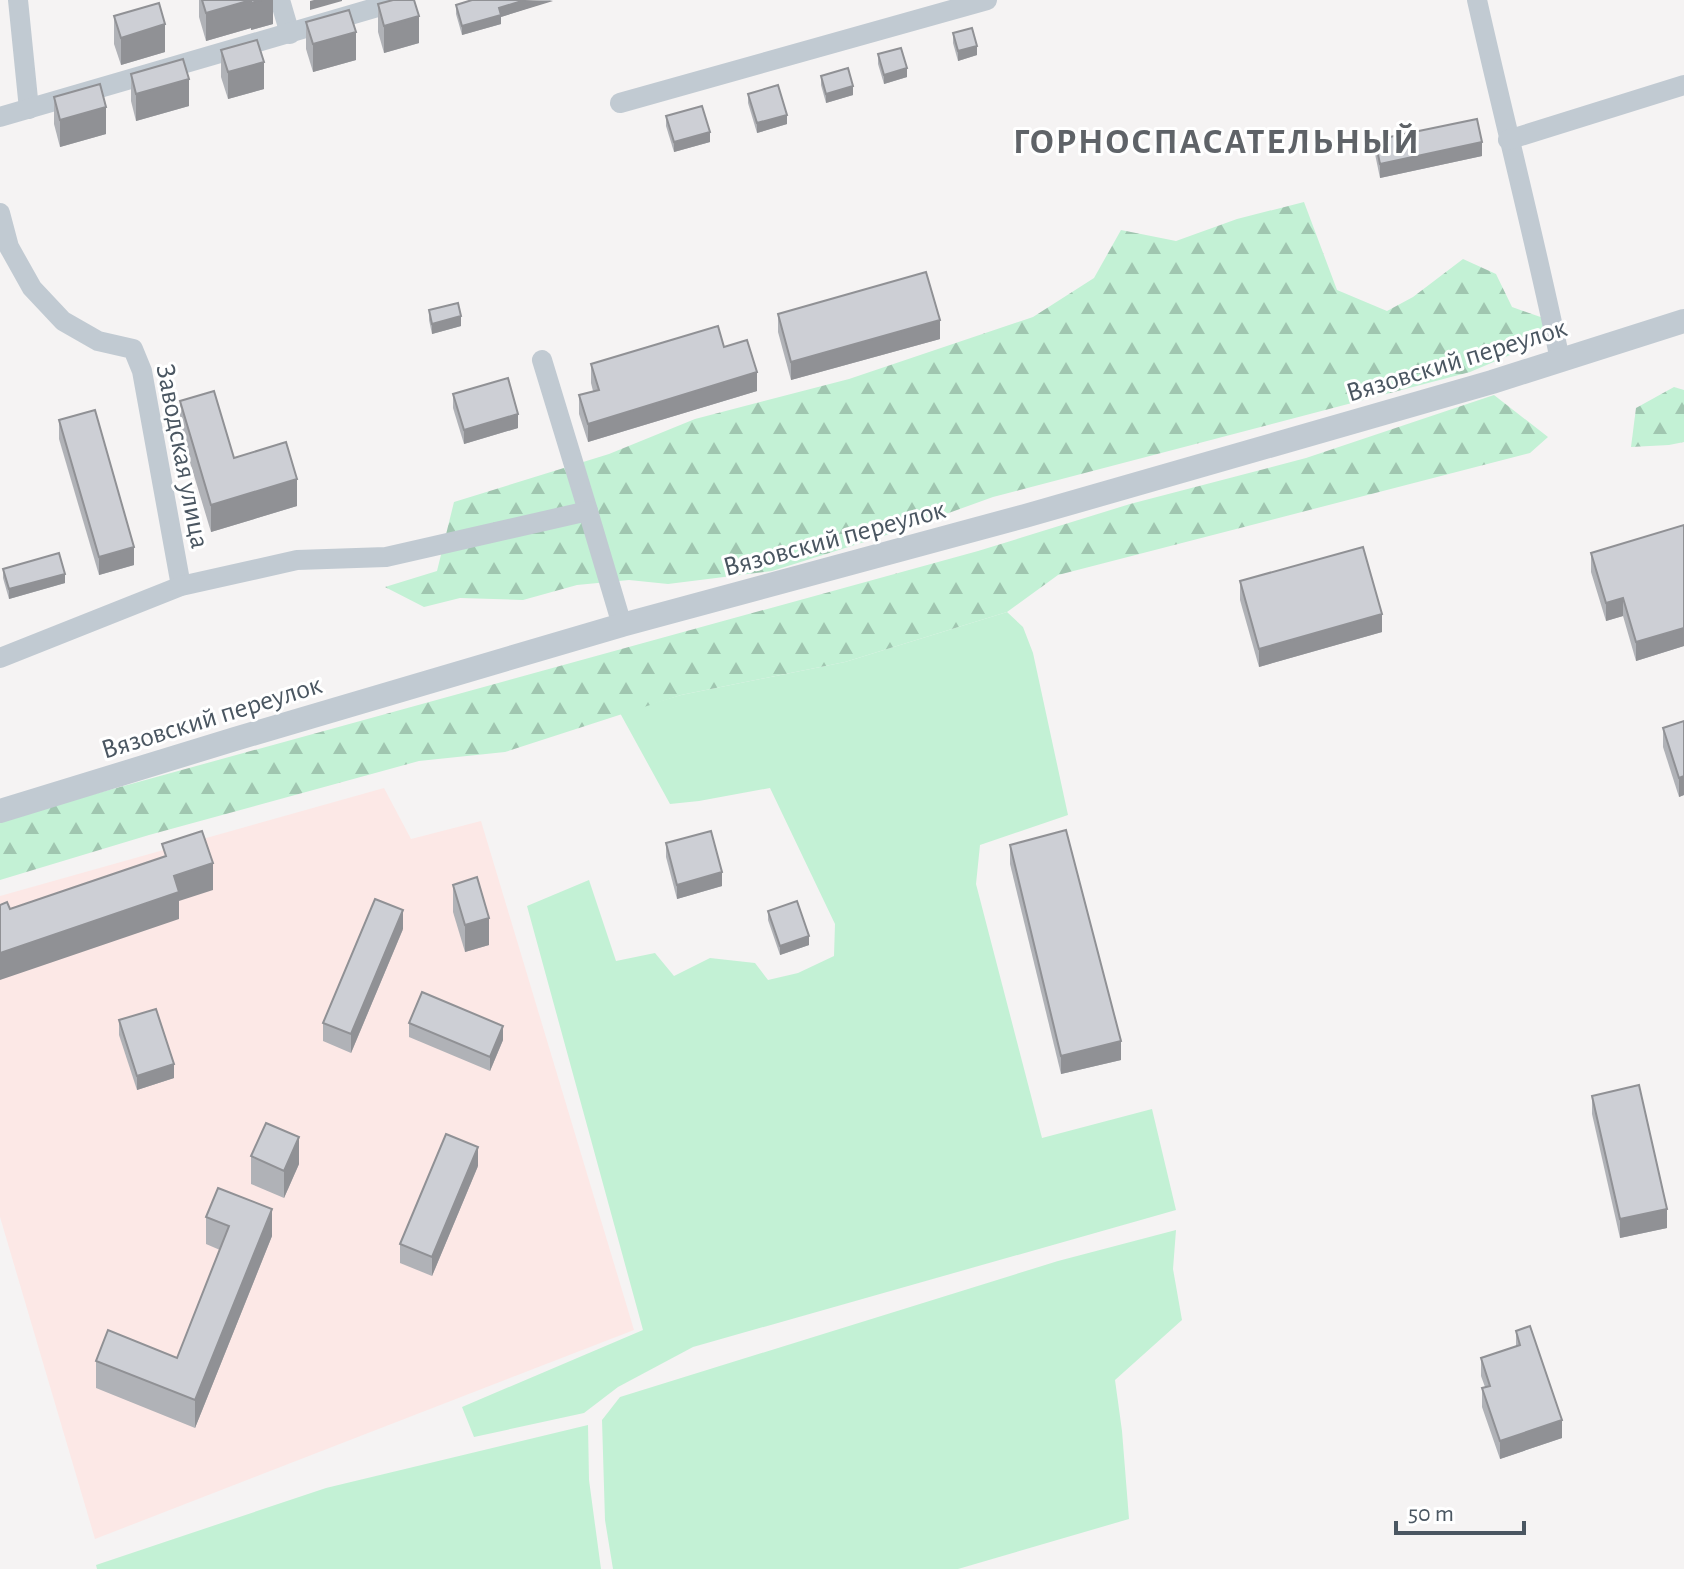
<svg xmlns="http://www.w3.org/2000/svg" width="1684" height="1569" font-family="'Alegreya Sans',sans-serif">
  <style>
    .medical { fill: #fce8e6 }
    .green { fill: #c3f1d5 }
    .forest { fill: url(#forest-firs) }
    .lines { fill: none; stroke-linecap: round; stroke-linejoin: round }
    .minor { stroke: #c1cad2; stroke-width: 20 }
    .tertiary { stroke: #c1cad2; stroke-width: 24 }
    .wall { fill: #b0b2b7 }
    .shaded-wall { fill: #909195 }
    .building { fill: #cdcfd5; stroke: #909195; stroke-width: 2 }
    .labels { text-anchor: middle; stroke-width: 6; stroke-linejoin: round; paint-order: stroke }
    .street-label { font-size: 28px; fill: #4a5661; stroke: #fff }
    .district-label { font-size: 36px; font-weight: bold; letter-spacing: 2px; fill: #5f6368; stroke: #fff }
  </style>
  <defs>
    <pattern id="forest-firs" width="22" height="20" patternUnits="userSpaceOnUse" patternTransform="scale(2)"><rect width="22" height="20" fill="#c3f1d5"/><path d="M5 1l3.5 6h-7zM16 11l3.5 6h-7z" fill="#a0c6b0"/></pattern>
  </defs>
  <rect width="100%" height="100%" fill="#f5f3f3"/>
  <!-- medical -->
  <path class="medical" d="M384,788L411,839L481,821L634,1330L95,1539L0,1217V896Z"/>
  <!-- green -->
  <g class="green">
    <path d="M1007,612L1023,627L1033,653L1068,815L980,845L976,884L1042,1138L1152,1109L1176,1210L693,1347L618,1387L584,1413L474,1437L462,1407L643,1330L527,906L589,880L616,961L655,953L674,976L710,958L755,963L768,980L798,973L834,956L835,924L770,788L699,801L670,804L620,713L681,695L845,662Z"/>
    <path d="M1176,1230L1173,1269L1182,1320L1115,1380L1122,1431L1129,1519L958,1569H613L605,1520L602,1420L620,1397L1058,1261Z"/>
    <path d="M588,1425L589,1480L601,1569H97L96,1565L326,1488Z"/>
  </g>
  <!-- forest -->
  <g class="forest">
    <path d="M1304,202L1337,290L1387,311L1413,297L1463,259L1496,274L1512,307L1552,321L1550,338L1470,372L993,497L896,532L772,571L668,584L629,580L577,585L523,600L460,598L424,607L385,587L437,571L454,502L609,454L695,419L849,379L1033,317L1094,278L1121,230L1176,241L1237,219Z"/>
    <path d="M1674,387L1684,390V442L1669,445L1631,447L1636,408Z"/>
    <path d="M1494,395L1548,437L1530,453L1058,575L1007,612L845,662L681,695L505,752L419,761L149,835L0,880V820L978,551L1130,504L1306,458Z"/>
  </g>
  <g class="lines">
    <!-- minor -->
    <g class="minor">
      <path d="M18,0L29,109"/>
      <path d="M280,0L290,34"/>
      <path d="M1477,0C1504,120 1535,239 1560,360"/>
      <path d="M620,103L987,0"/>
      <path d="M0,117L402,0"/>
      <path d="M1508,140L1684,85"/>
      <path d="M0,213L9,247L32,288L63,321L98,341L133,349L142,371L181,586"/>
      <path d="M542,360L588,511"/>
      <path d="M0,658L181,586L297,560L386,557L588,511L622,625"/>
    </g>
    <!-- tertiary -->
    <path class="tertiary" d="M0,811L235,739L622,625L1025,516L1492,382L1684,321"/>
  </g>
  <!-- wall -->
  <g class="wall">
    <path d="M199,0H273V24L251,30V28L206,41L199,17Z"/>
    <path d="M553,0L501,17V24L462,35L456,14V5Z"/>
    <path d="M378,4L419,43L384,53L378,32Z"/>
    <path d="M114,16L165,52L121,65L114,44Z"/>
    <path d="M306,22L356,60L313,72L306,49Z"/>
    <path d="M953,33L977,55L958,61L953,43Z"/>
    <path d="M221,50L264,89L228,99L221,77Z"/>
    <path d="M878,54L907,77L884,84L878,64Z"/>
    <path d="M131,74L189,106L136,121L131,101Z"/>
    <path d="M821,76L853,95L826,103L821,85Z"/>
    <path d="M748,94L787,124L757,133L748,103Z"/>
    <path d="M54,97L106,134L60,147L54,124Z"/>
    <path d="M666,116L710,142L674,152L666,126Z"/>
    <path d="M1375,140L1482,156L1380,178L1375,154Z"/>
    <path d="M429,310L461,326L432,334L429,320Z"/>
    <path d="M778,314L940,339L791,380L778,332Z"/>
    <path d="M724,347L757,391L588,442L579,414V395L593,391L591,383V364Z"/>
    <path d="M453,394L518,428L464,444L453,408Z"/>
    <path d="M180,401L234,458L297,506L211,532L180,429Z"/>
    <path d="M59,420L134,565L99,575L59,439Z"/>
    <path d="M1684,525V646L1636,661L1623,616L1606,621L1591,572V553Z"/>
    <path d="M3,569L65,583L9,599L3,578Z"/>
    <path d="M1240,581L1382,632L1259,667L1240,600Z"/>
    <path d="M1684,721V795L1679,797L1663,747V728Z"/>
    <path d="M666,843L722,886L677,899L666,857Z"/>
    <path d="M1010,845L1121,1060L1061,1074L1010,864Z"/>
    <path d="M453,885L489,945L465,952L453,912Z"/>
    <path d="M768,911L809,945L780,955L768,920Z"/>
    <path d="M403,929L351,1053L323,1041V1023Z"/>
    <path d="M119,1020L174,1078L137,1090L119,1035Z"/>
    <path d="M409,1023L503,1040L490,1071L409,1037Z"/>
    <path d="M1592,1096L1667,1228L1620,1238L1592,1114Z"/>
    <path d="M251,1156L299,1164L284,1198L251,1184Z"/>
    <path d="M478,1166L432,1276L400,1263V1244Z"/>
    <path d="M206,1217L272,1236L195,1428L96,1388V1361L177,1358L220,1250L206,1244Z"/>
    <path d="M1516,1331L1562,1438L1500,1459L1482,1407V1388L1485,1387L1481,1376V1358L1516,1346Z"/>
  </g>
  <!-- shaded-wall -->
  <g class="shaded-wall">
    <path d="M251,0V28L206,41V13Z"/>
    <path d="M261,0H273V24L251,30V3Z"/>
    <path d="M314,0H342V1L310,10V1Z"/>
    <path d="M525,0L553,1L501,17V24L462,35V26L499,8Z"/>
    <path d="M419,16V43L384,53V26Z"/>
    <path d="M165,24V52L121,65V38Z"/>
    <path d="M356,32V60L313,72V44Z"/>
    <path d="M977,46V55L958,61V51Z"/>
    <path d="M264,62V89L228,99V72Z"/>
    <path d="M907,68V77L884,84V75Z"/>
    <path d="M189,79V106L136,121V94Z"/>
    <path d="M853,86V95L826,103V94Z"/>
    <path d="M106,107V134L60,147V120Z"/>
    <path d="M787,115V124L757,133V123Z"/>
    <path d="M710,132V142L674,152V142Z"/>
    <path d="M1482,142V156L1380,178V164Z"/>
    <path d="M461,316V326L432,334V324Z"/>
    <path d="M940,320V339L791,380V362Z"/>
    <path d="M757,372V391L588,442V424Z"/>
    <path d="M518,414V428L464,444V430Z"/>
    <path d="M297,479V506L211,532V505Z"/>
    <path d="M134,547V565L99,575V557Z"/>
    <path d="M65,574V583L9,599V589Z"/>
    <path d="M1623,598V616L1606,621V603Z"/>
    <path d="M1382,614V632L1259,667V649Z"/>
    <path d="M1684,628V646L1636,661V642Z"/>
    <path d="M1684,776V795L1679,797V778Z"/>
    <path d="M213,863V890L179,901V919L0,980V953L174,876Z"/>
    <path d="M722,872V886L677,899V885Z"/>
    <path d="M403,910V929L351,1053V1034Z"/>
    <path d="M489,918V945L465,952V925Z"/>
    <path d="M809,936V945L780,955V946Z"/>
    <path d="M503,1026V1040L490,1071V1057Z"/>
    <path d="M1121,1041V1060L1061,1074V1056Z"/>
    <path d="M174,1064V1078L137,1090V1076Z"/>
    <path d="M299,1137V1164L284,1198V1171Z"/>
    <path d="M478,1147V1166L432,1276V1257Z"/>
    <path d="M272,1209V1236L195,1428V1400Z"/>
    <path d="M1667,1209V1228L1620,1238V1219Z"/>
    <path d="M1562,1420V1438L1500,1459V1441Z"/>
  </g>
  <!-- building -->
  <g class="building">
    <path d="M202,0H261L251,3V0L206,13Z"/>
    <path d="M393,0H414L419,16L384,26L378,4Z"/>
    <path d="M472,0H525L499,8L501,15L462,26L456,5Z"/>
    <path d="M159,3L165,24L121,38L114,16Z"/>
    <path d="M349,10L356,32L313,44L306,22Z"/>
    <path d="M972,28L977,46L958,51L953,33Z"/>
    <path d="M257,40L264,62L228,72L221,50Z"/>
    <path d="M901,48L907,68L884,75L878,54Z"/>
    <path d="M183,59L189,79L136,94L131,74Z"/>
    <path d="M848,68L853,86L826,94L821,76Z"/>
    <path d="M100,84L106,107L60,120L54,97Z"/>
    <path d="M778,85L787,115L757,123L748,94Z"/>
    <path d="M702,106L710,132L674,142L666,116Z"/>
    <path d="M1477,119L1482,142L1380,164L1375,140Z"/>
    <path d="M926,272L940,320L791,362L778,314Z"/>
    <path d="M458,303L461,316L432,324L429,310Z"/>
    <path d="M718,326L724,347L747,340L757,372L588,424L579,395L599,390L591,364Z"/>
    <path d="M508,378L518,414L464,430L453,394Z"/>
    <path d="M214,391L234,458L286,442L297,479L211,505L180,401Z"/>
    <path d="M95,410L134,547L99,557L59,420Z"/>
    <path d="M1684,525V628L1636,642L1623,598L1606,603L1591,553Z"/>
    <path d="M1363,547L1382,614L1259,649L1240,581Z"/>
    <path d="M59,553L65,574L9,589L3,569Z"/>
    <path d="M1684,721V776L1679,778L1663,728Z"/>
    <path d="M1066,830L1121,1041L1061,1056L1010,845Z"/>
    <path d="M202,831L213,863L174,876L179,892L0,953V905L7,902L10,909L166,856L162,844Z"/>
    <path d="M711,831L722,872L677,885L666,843Z"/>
    <path d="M477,877L489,918L465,925L453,885Z"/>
    <path d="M375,899L403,910L351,1034L323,1023Z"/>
    <path d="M797,901L809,936L780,946L768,911Z"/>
    <path d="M422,992L503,1026L490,1057L409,1023Z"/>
    <path d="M156,1009L174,1064L137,1076L119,1020Z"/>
    <path d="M1639,1085L1667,1209L1620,1219L1592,1096Z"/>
    <path d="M266,1123L299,1137L284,1171L251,1156Z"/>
    <path d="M446,1134L478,1147L432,1257L400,1244Z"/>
    <path d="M218,1188L272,1209L195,1400L96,1361L108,1330L177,1358L229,1226L206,1217Z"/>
    <path d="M1530,1326L1562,1420L1500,1441L1482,1388L1490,1386L1481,1358L1520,1345L1516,1331Z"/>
  </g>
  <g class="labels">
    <!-- street labels -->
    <g class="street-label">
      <text transform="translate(1456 359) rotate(-17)" y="10">Вязовский переулок</text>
      <text transform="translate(184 456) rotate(79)" y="10">Заводская улица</text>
      <text transform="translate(834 537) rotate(-15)" y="10">Вязовский переулок</text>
      <text transform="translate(211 716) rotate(-17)" y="10">Вязовский переулок</text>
    </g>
    <!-- district labels -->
    <g class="district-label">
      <text x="1217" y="153">ГОРНОСПАСАТЕЛЬНЫЙ</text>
    </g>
  </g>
  <!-- scale -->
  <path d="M1396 1521v12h128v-12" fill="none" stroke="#4a5661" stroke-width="4"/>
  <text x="1408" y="1521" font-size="24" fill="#4a5661" stroke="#ffffff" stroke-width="6" paint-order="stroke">50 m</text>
</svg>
